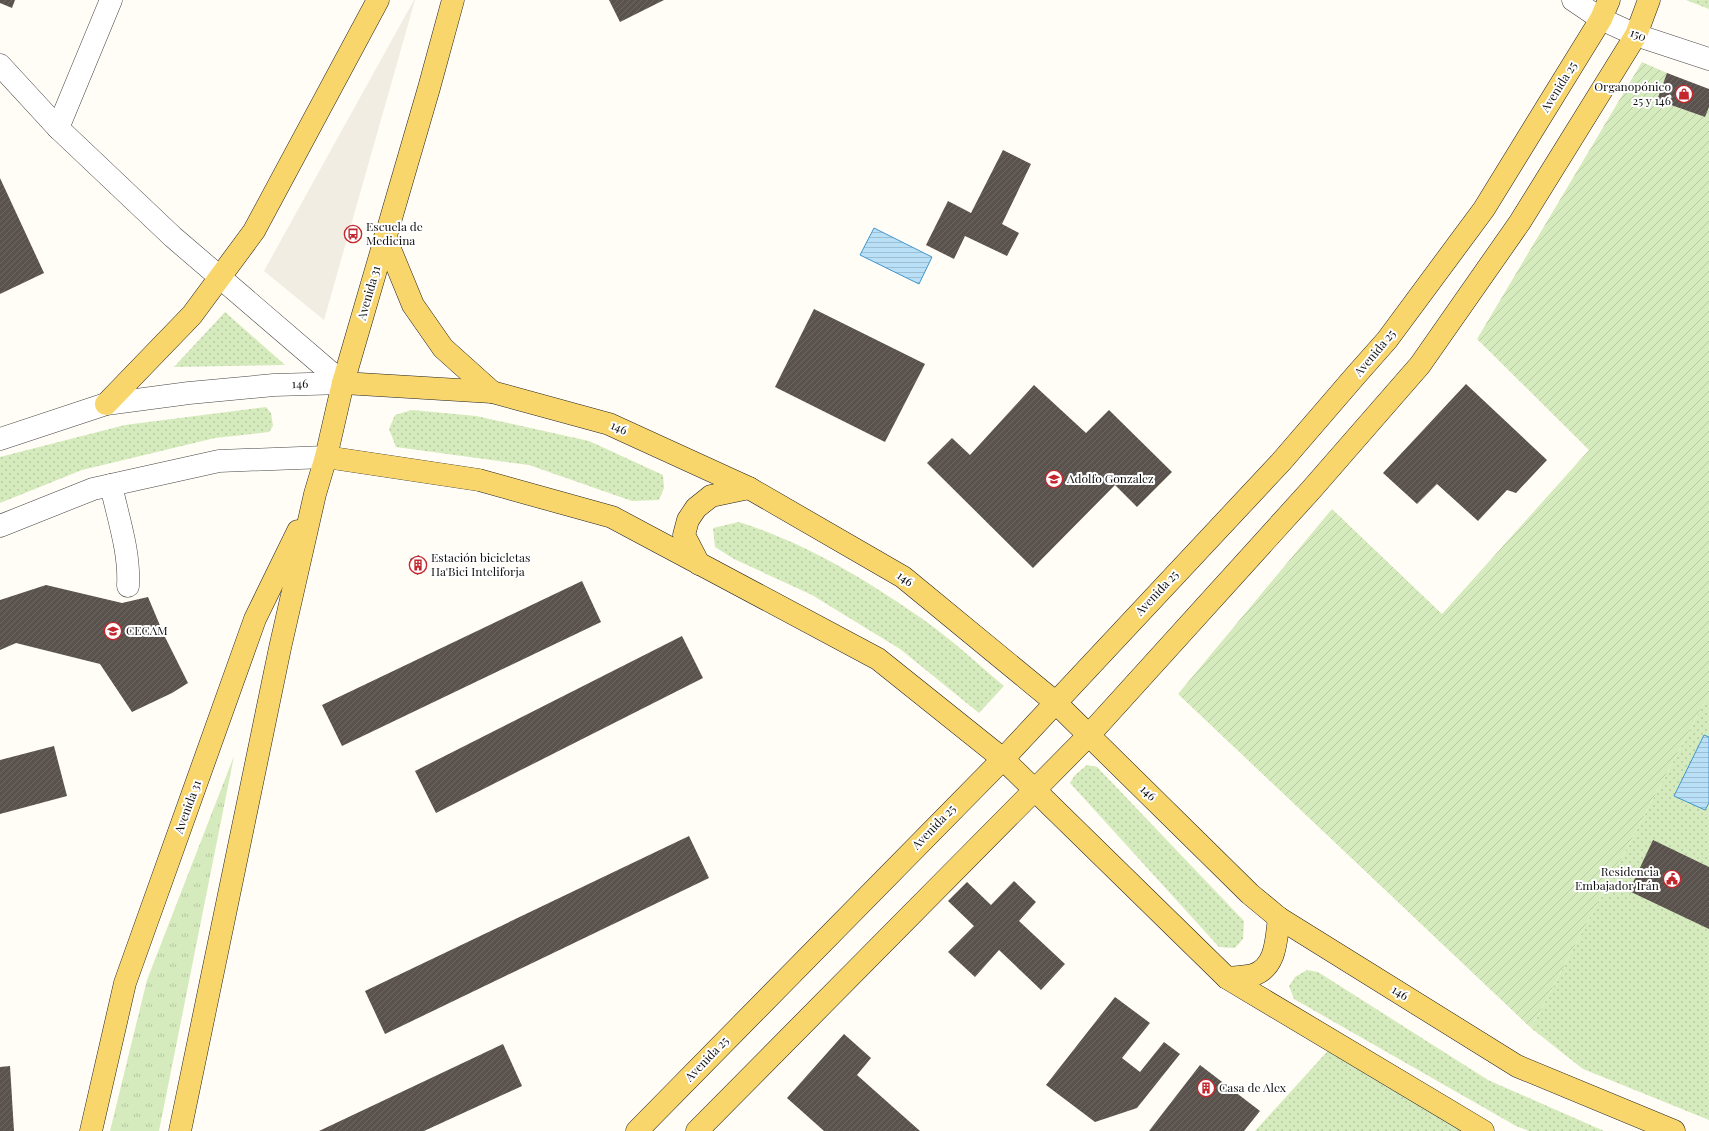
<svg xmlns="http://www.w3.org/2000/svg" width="1709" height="1131" font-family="'Playfair Display',serif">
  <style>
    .grass { fill: url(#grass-dots) }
    .park { fill: url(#park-tufts) }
    .garden { fill: url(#garden-furrows) }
    .plaza { fill: #f1ede2 }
    .water { fill: url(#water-rules); stroke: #3f96cf }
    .building { fill: url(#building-hatch) }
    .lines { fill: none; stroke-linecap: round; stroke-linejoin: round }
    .minor-casing { stroke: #444; stroke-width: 23 }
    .major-casing { stroke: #222; stroke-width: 23 }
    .minor { stroke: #fff; stroke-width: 22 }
    .major { stroke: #f9d66b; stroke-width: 22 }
    .labels { text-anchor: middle; stroke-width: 4; stroke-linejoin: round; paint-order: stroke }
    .street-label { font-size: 12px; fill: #111; stroke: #fff }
    .poi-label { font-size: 12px; fill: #111; stroke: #fff; text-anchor: start }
  </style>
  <defs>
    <pattern id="grass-dots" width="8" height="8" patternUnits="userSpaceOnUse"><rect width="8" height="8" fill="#d5ebbd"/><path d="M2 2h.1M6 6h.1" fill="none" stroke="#b6c8a1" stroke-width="1.8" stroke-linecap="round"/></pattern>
    <pattern id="park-tufts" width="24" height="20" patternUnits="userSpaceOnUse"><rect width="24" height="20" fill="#d5ebbd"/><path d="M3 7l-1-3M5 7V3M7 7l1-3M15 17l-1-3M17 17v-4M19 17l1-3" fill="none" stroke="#b6c8a1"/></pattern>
    <pattern id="garden-furrows" width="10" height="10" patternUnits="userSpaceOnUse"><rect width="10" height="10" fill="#d5ebbd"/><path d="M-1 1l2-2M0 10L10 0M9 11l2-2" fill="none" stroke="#b6c8a1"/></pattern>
    <pattern id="water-rules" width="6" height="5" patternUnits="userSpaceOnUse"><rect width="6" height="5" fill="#b9e0f7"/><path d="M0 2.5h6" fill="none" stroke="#9ebfd3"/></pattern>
    <pattern id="building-hatch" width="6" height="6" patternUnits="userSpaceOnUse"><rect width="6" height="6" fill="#5a524d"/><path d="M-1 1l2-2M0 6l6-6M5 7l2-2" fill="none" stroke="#6d6662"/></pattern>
  </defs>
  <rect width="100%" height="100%" fill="#fffdf5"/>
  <!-- grass -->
  <g class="grass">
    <path d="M1686,0H1709V9Z"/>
    <path d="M225,312L285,365L174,367Z"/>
    <path d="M266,407L271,413L273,426L269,432L215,438L82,470L0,503V457L125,425Z"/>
    <path d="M412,410L476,416L589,441L663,475L664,488L659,500L632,501L529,465L396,447L389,429L395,415Z"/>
    <path d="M739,522C806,543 867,580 924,620C952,640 978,664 1004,686L979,713L900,649L812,595L734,559L715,547L713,528Z"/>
    <path d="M1709,694V1120L1583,1069L1531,1028Z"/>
    <path d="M1087,765L1097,767L1244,921L1243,939L1235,948L1219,947L1070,783L1075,775Z"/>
    <path d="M1307,970L1318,972L1488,1080L1604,1131H1529L1516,1126L1294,999L1289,986L1295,977Z"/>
    <path d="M1335,1043L1483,1131H1255Z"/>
  </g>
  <!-- park -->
  <path class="park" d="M234,756L159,1131H110L147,980Z"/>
  <!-- garden -->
  <path class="garden" d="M1642,62L1667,73L1657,100L1705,117L1709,107V694L1531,1028L1178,694L1332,509L1442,614L1589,450L1477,339Z"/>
  <!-- plaza -->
  <path class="plaza" d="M414,0H415L324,320L264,271Z"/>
  <!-- water -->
  <g class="water">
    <path d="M874,228L932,257L919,284L860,255Z"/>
    <path d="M1704,735L1709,737V803L1705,810L1674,796Z"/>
  </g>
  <!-- building -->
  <g class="building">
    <path d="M0,0H15L12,8L0,3Z"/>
    <path d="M609,0H664L620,22Z"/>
    <path d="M1667,73L1709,89V107L1705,117L1657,100Z"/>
    <path d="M1003,150L1031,164L1002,224L1019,233L1007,256L965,236L954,259L926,245L948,201L971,213Z"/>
    <path d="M0,178L44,273L0,294Z"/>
    <path d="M814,309L925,364L885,442L775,387Z"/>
    <path d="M1466,384L1547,460L1516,493L1507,490L1478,521L1437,484L1417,504L1383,473Z"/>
    <path d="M1034,385L1086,433L1109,410L1172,472L1137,507L1115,485L1033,568L927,463L952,438L970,455Z"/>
    <path d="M419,555L425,571L417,575L410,559Z"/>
    <path d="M582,581L601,622L342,746L322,705Z"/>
    <path d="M46,585L122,603L148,597L164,635L188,683L172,693L132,712L100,664L16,643L0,650V600Z"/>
    <path d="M682,636L703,678L436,813L415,771Z"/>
    <path d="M54,746L67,796L0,814V760Z"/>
    <path d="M689,836L709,878L385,1034L365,991Z"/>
    <path d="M1653,840L1709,867V929L1629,891Z"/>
    <path d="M1014,881L1036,902L1019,921L1065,964L1041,990L999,950L975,977L948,952L974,926L948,901L967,882L991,905Z"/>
    <path d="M1115,997L1150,1023L1122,1058L1140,1072L1164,1042L1180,1054L1137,1108L1095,1122L1046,1085Z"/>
    <path d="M844,1034L871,1058L857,1075L920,1131H824L787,1098Z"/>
    <path d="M503,1044L522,1086L424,1131H319Z"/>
    <path d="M1200,1065L1260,1111L1244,1131H1149Z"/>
    <path d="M10,1066L14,1131H0V1067Z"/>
  </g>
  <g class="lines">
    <defs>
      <g id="minor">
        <path d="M1573,0L1601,19L1636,35L1709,59"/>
        <path d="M0,65L58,128L173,237L343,383"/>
        <path d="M58,128L111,0"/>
        <path d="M0,439L106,404L189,393L274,385L343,383"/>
        <path d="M111,485C118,518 130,552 128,586"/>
        <path d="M0,526L93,489L219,461L326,457"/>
      </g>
      <g id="major">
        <path d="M385,237L413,305L443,348L492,392"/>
        <path d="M343,383L492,392L609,424L749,488L903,577L1055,702L1250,894L1279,918L1517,1066L1674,1131"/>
        <path d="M106,404L192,315L254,231L378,0"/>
        <path d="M326,457L479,480L612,517L878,659L1003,759L1227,978L1483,1131"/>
        <path d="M699,564L684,535L688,520L696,508L711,496L749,488"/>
        <path d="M1227,978C1235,977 1245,977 1253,975C1277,967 1276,939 1279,918"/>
        <path d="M91,1131L125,983L255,619L298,531"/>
        <path d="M180,1131L280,648L315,494L326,457L343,383L429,88L453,0"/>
        <path d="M637,1131L1003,759L1281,462L1356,375L1387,340L1484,209L1601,19L1609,0"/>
        <path d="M697,1131L1089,735L1311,490L1420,365L1520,222L1636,35L1649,0"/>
      </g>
    </defs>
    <!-- minor casing -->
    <use href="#minor" class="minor-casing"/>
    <!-- major casing -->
    <use href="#major" class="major-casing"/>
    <!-- minor -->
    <use href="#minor" class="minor"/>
    <!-- major -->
    <use href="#major" class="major"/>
  </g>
  <!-- icons -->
  <defs>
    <symbol id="shop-ring" viewBox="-11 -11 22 22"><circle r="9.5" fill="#fff" stroke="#c4262e" stroke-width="1.5"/><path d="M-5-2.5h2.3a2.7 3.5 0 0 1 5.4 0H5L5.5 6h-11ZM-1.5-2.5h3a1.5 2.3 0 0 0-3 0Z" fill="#c4262e"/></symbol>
    <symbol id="bus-ring" viewBox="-11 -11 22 22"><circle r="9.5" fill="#fff" stroke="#c4262e" stroke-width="1.5"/><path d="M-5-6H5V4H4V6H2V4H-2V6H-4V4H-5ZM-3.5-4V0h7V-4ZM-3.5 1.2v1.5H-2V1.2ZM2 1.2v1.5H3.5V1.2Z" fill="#c4262e"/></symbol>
    <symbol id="school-ring" viewBox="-11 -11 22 22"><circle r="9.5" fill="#fff" stroke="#c4262e" stroke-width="1.5"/><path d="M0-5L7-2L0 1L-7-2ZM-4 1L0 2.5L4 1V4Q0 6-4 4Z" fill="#c4262e"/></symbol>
    <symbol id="building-ring" viewBox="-11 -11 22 22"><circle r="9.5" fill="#fff" stroke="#c4262e" stroke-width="1.5"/><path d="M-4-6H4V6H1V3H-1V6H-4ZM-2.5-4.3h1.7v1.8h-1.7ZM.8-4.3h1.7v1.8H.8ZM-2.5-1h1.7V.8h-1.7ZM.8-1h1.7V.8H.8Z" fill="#c4262e"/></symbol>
    <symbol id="university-ring" viewBox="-11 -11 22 22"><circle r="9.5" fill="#fff" stroke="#c4262e" stroke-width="1.5"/><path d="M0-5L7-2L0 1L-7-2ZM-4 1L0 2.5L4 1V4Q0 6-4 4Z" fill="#c4262e"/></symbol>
    <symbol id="civic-ring" viewBox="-11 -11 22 22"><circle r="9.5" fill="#fff" stroke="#c4262e" stroke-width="1.5"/><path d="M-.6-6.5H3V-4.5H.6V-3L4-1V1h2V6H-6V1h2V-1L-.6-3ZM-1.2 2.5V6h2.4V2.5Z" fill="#c4262e"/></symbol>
  </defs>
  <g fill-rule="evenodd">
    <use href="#shop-ring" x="1674" y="84" width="20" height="20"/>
    <use href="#bus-ring" x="343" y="224" width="20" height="20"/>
    <use href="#school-ring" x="1044" y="469" width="20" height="20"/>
    <use href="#building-ring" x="408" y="555" width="20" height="20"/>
    <use href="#university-ring" x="103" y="621" width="20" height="20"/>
    <use href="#civic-ring" x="1662" y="869" width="20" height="20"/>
    <use href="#building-ring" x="1196" y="1078" width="20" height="20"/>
  </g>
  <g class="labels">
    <!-- street labels -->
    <g class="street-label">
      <text transform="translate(1638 35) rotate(21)" y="4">150</text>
      <text transform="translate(1559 87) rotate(-58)" y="4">Avenida 25</text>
      <text transform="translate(369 293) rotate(-74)" y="4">Avenida 31</text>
      <text transform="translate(1375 353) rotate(-50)" y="4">Avenida 25</text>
      <text transform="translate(300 384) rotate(-2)" y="4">146</text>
      <text transform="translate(619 428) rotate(24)" y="4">146</text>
      <text transform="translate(905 579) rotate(36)" y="4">146</text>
      <text transform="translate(1157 593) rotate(-47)" y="4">Avenida 25</text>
      <text transform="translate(1148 793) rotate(45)" y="4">146</text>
      <text transform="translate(188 807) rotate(-70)" y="4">Avenida 31</text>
      <text transform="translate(934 827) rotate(-46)" y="4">Avenida 25</text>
      <text transform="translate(1400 993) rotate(32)" y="4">146</text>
      <text transform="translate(707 1059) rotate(-46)" y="4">Avenida 25</text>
    </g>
    <!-- poi labels -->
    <g class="poi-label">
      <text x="1671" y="91" text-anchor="end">Organopónico<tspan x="1671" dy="14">25 y 146</tspan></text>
      <text x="366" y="231">Escuela de<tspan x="366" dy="14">Medicina</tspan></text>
      <text x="1067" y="483">Adolfo Gonzalez</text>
      <text x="431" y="562">Estación bicicletas<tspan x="431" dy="14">Ha'Bici Inteliforja</tspan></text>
      <text x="126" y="635">CECAM</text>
      <text x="1659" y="876" text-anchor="end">Residencia<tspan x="1659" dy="14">Embajador Irán</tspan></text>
      <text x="1219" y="1092">Casa de Alex</text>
    </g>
  </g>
</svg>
